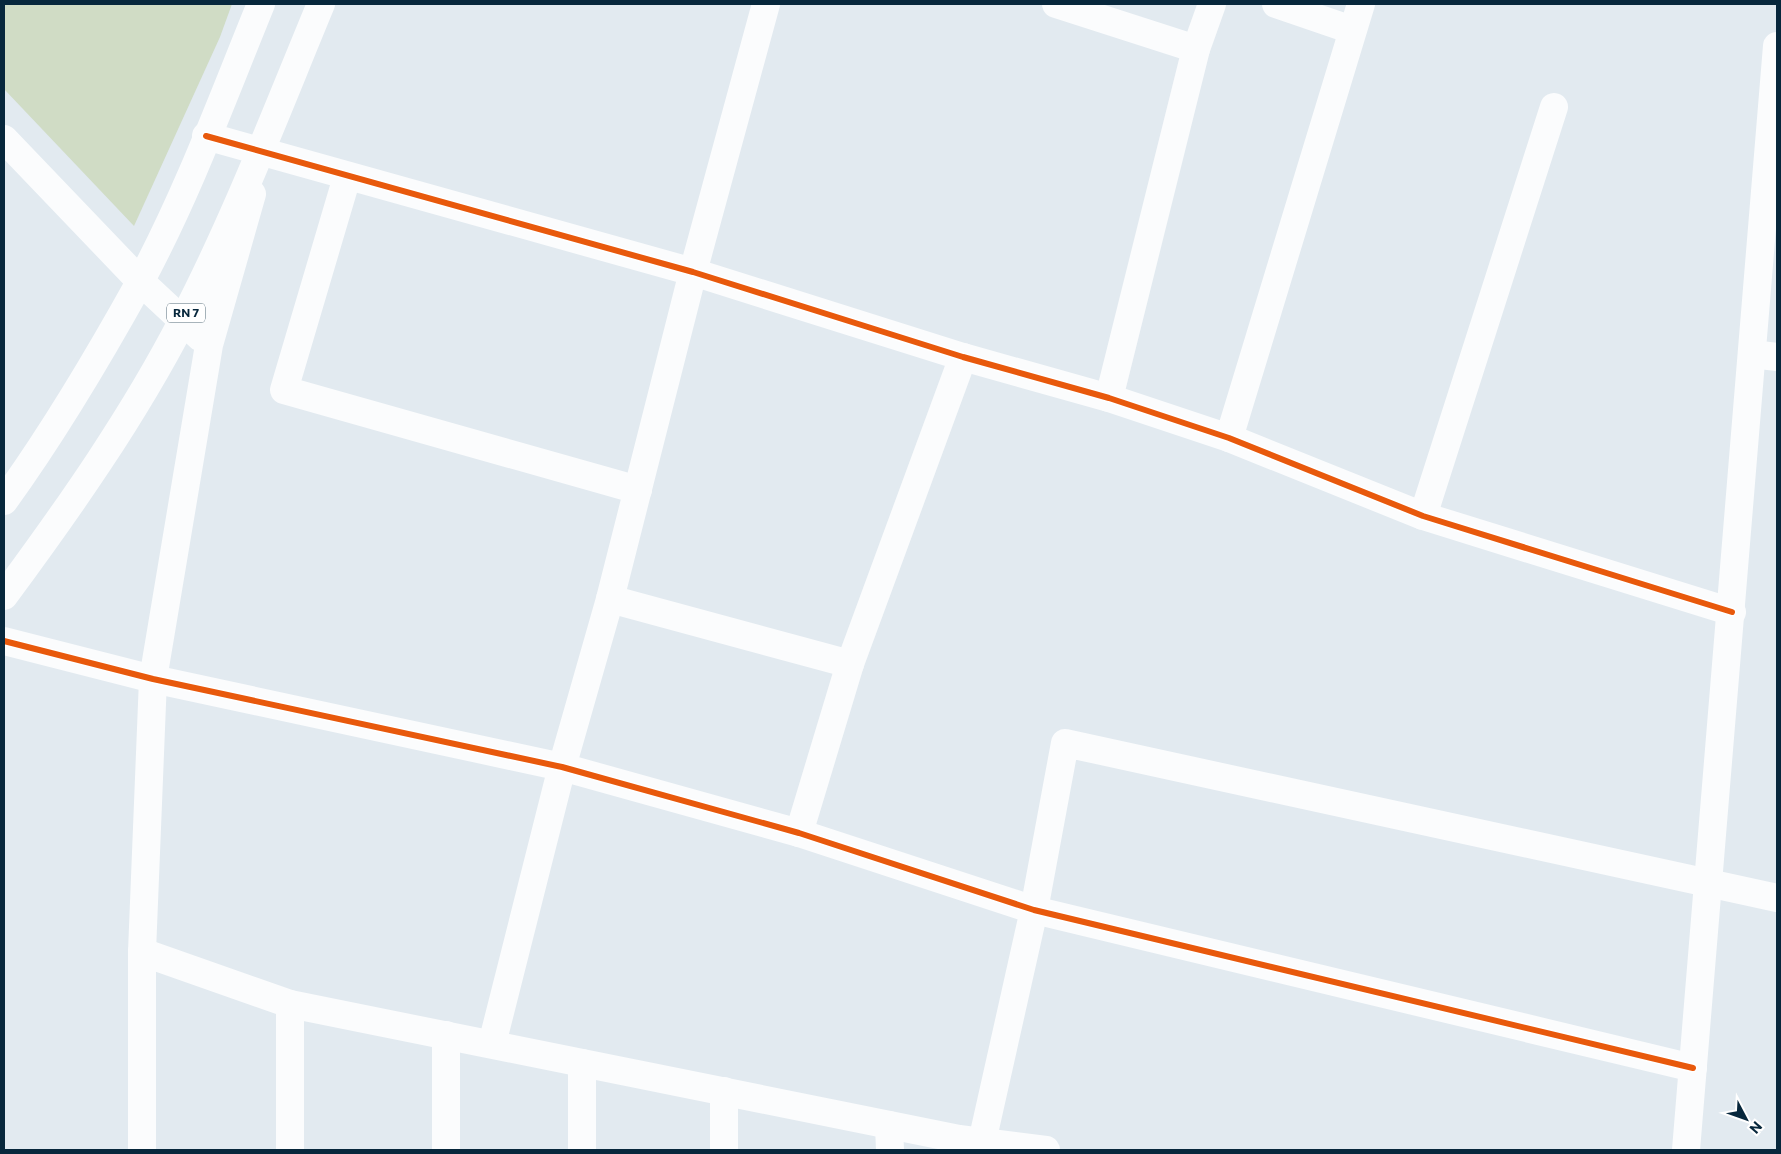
<svg xmlns="http://www.w3.org/2000/svg" width="1781" height="1154" font-family="Commissioner,sans-serif">
  <style>
    .green { fill: #d0dcc5 }
    .lines { fill: none; stroke-linecap: round; stroke-linejoin: round }
    .minor { stroke: #fbfcfd; stroke-width: 28 }
    .tertiary { stroke: #fbfcfd; stroke-width: 28 }
    .trunk { stroke: #fbfcfd; stroke-width: 28 }
    .cycleway-casing { stroke: #fff; stroke-width: 9 }
    .cycleway { stroke: #e8590c; stroke-width: 6 }
    .labels { text-anchor: middle; stroke-width: 4; stroke-linejoin: round; paint-order: stroke }
    .shield { fill: #fff; stroke: #516876; stroke-width: 1 }
    .shield-label { font-size: 12px; font-weight: bold; fill: #07273c }
  </style>
  <rect width="100%" height="100%" fill="#e2eaf0"/>
  <!-- green -->
  <path class="green" d="M4,4H232L220,37L134,226L4,89Z"/>
  <g class="lines">
    <!-- minor -->
    <g class="minor">
      <path d="M1056,4L1196,49"/>
      <path d="M1276,4L1352,30"/>
      <path d="M206,136L693,272L963,357L1109,398L1229,438L1423,516L1732,612"/>
      <path d="M4,139L140,281L200,337"/>
      <path d="M347,177L284,390L638,490"/>
      <path d="M1752,354L1777,357"/>
      <path d="M1109,398L1196,49L1212,4"/>
      <path d="M1229,438L1361,4"/>
      <path d="M1423,516L1554,107"/>
      <path d="M610,599L850,664"/>
      <path d="M4,641L153,679L562,767L799,833L1034,910L1693,1068"/>
      <path d="M799,833L850,664L963,357"/>
      <path d="M142,952L290,1004L959,1139L1046,1150"/>
      <path d="M290,1004V1150"/>
      <path d="M492,1044L562,767L610,599L693,272L766,4"/>
      <path d="M582,1063V1150"/>
      <path d="M724,1091V1150"/>
      <path d="M889,1125L890,1150"/>
      <path d="M142,1150V952L153,679L209,345L252,194"/>
      <path d="M446,1150V1035"/>
      <path d="M982,1150V1142L1034,910L1065,743L1777,898"/>
    </g>
    <!-- tertiary -->
    <path class="tertiary" d="M1686,1150L1777,46"/>
    <!-- trunk -->
    <g class="trunk">
      <path d="M4,501C54,432 99,356 140,282C188,193 223,97 261,4"/>
      <path d="M4,596C69,508 133,417 183,320C236,218 277,110 321,4"/>
    </g>
    <defs>
      <g id="cycleway">
        <path d="M206,136L693,272L963,357L1109,398L1229,438L1423,516L1732,612"/>
        <path d="M4,641L153,679L562,767L799,833L1034,910L1693,1068"/>
      </g>
    </defs>
    <!-- cycleway casing -->
    <use href="#cycleway" class="cycleway-casing"/>
    <!-- cycleway -->
    <use href="#cycleway" class="cycleway"/>
  </g>
  <g class="labels">
    <!-- shield labels -->
    <rect class="shield" x="167" y="303.5" width="38" height="19" rx="4"/>
    <g class="shield-label">
      <text x="186" y="317">RN 7</text>
    </g>
  </g>
  <!-- border -->
  <rect width="1781" height="1154" fill="none" stroke="#07273c" stroke-width="10"/>
  <!-- north arrow -->
  <g transform="translate(1746 1119) rotate(131)" stroke="#ffffff" stroke-width="4" paint-order="stroke">
  <path d="M0-4L9 19L0 12L-9 19Z" fill="#07273c"/>
  <text y="-8" font-size="14" font-weight="bold" text-anchor="middle" fill="#07273c">N</text>
  </g>
</svg>
